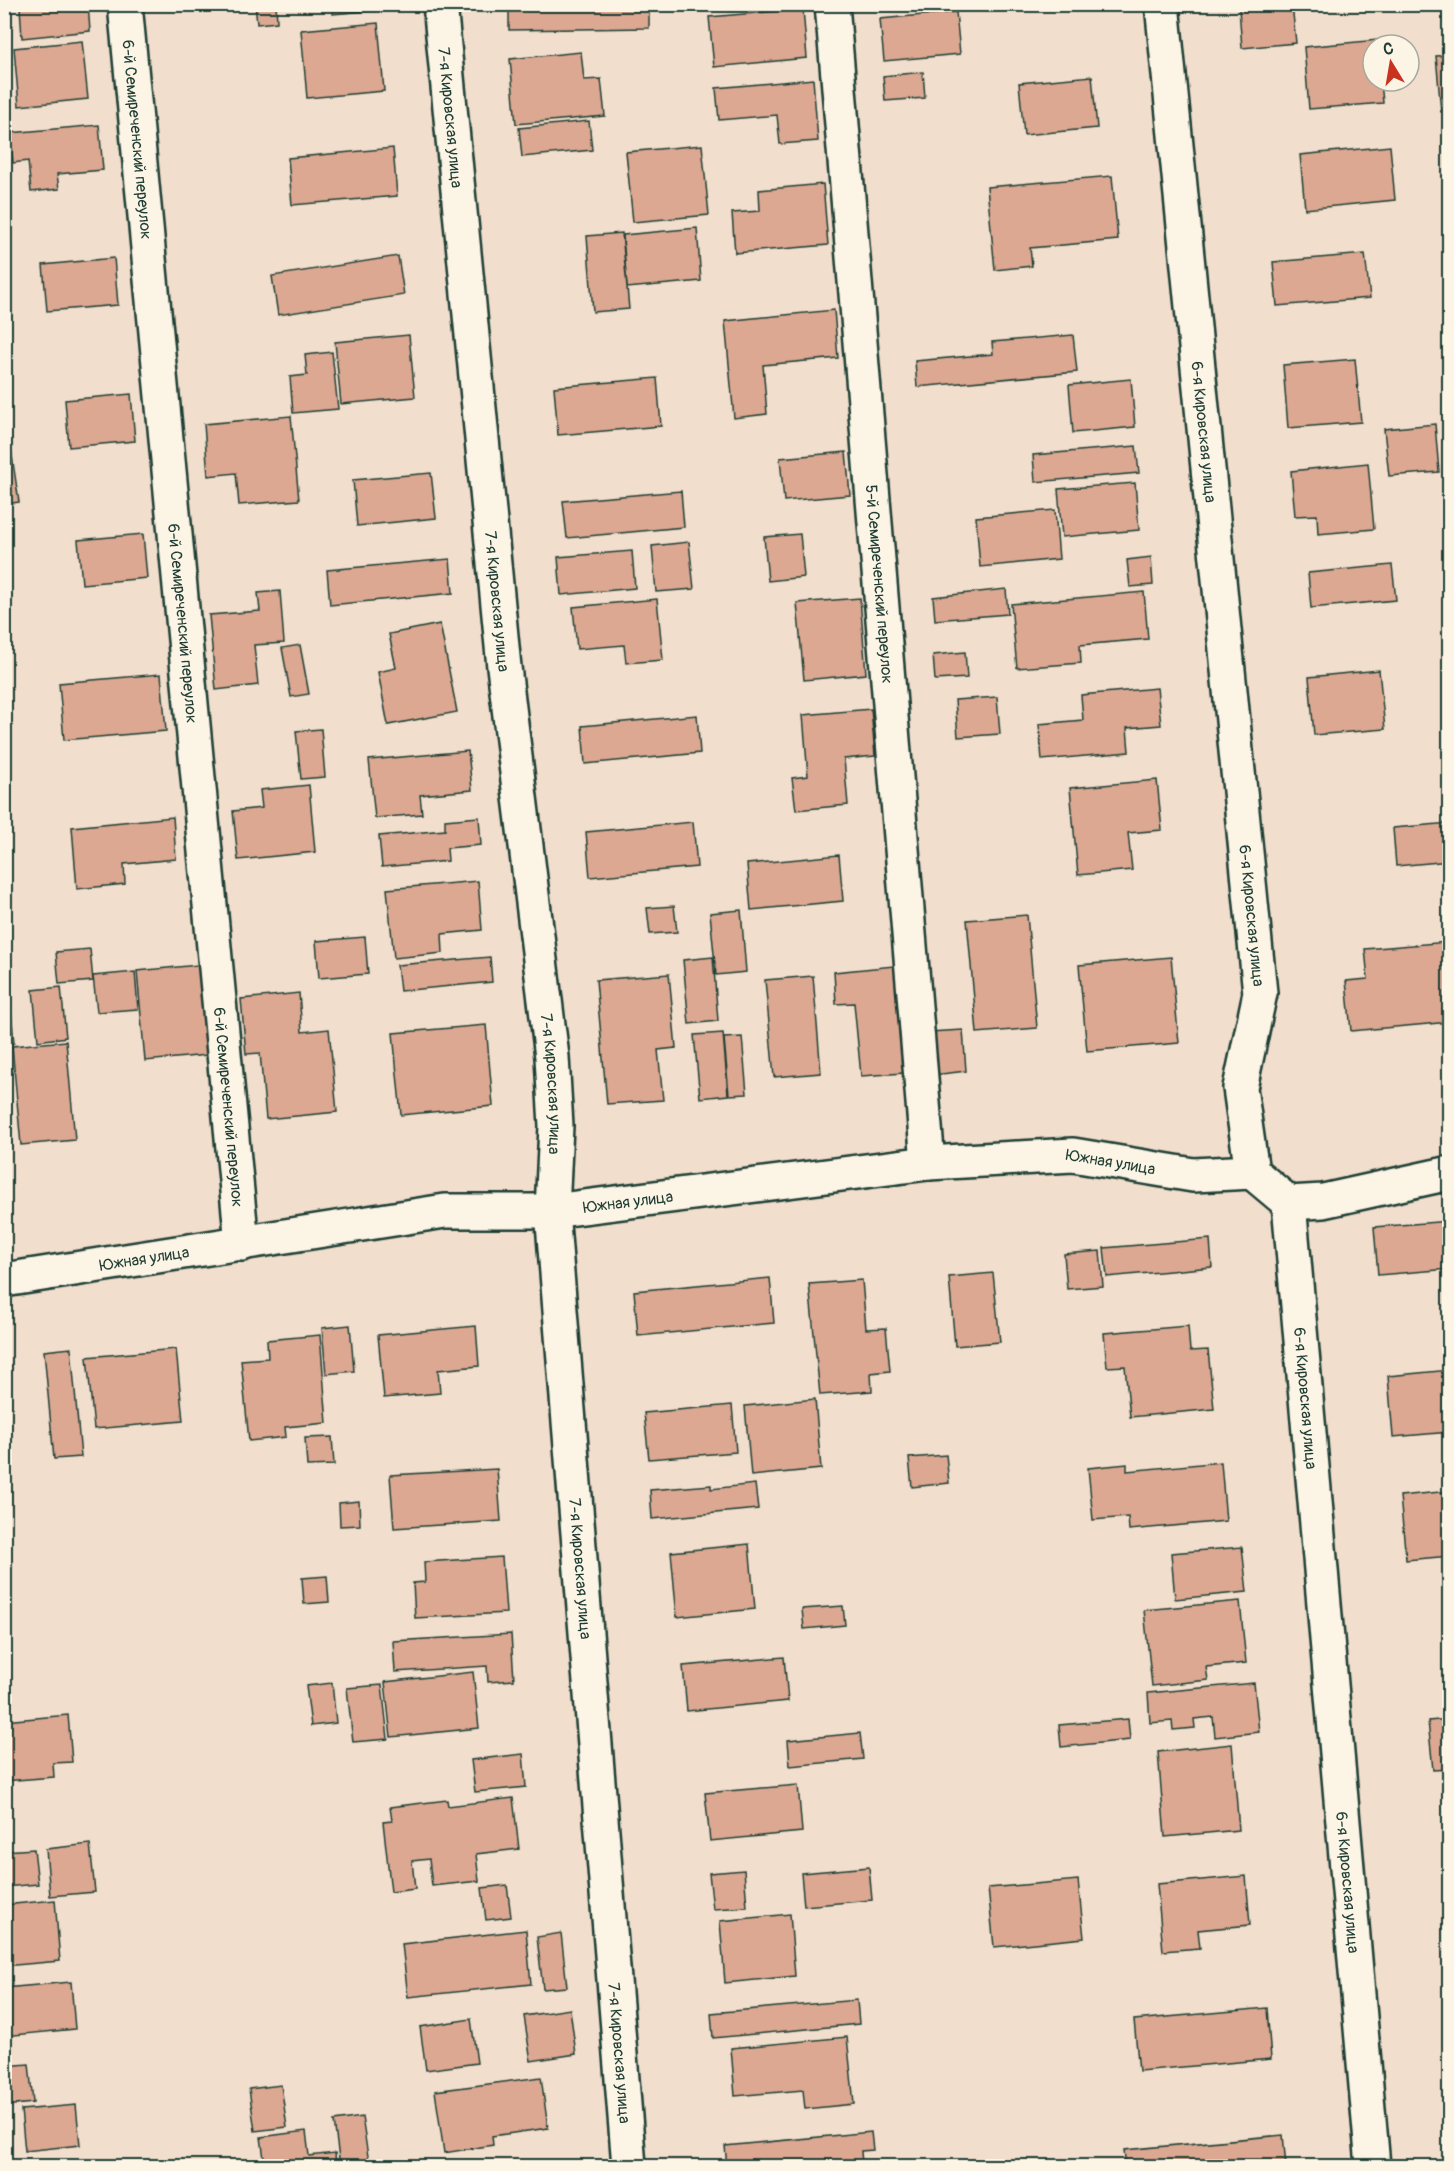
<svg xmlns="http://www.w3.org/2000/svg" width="1454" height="2171" font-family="Pangolin,sans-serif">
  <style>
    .building { fill: #dca891; stroke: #1f3d34; stroke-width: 1.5 }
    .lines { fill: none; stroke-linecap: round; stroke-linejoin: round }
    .minor-casing { stroke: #1f3d34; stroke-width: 38 }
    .minor { stroke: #fcf5e5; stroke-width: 33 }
    .labels { text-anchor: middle; stroke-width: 5; stroke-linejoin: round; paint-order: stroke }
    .street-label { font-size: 16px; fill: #1f3d34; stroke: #fcf5e5 }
  </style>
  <rect width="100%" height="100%" fill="#f2decc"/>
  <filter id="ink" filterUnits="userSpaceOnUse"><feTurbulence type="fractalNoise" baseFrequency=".0167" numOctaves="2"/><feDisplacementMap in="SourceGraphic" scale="12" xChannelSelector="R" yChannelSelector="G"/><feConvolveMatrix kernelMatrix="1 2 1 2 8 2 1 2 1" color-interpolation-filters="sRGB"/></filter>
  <g filter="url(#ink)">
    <!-- building -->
    <g class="building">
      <path d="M44,4H88L90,31L22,38L20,7Z"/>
      <path d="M255,4H276L277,22L257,24Z"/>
      <path d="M332,4H390V9L333,14Z"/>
      <path d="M509,4H649V28L509,30Z"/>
      <path d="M1292,4L1296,43L1242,48L1239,9Z"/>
      <path d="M803,9L807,58L714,67L709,17Z"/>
      <path d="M956,12L960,54L884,61L880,19Z"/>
      <path d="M378,23L384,91L307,98L301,30Z"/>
      <path d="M1378,40V45H1373V81H1381L1383,103L1309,109L1304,47Z"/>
      <path d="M82,41L88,99L19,106L14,48Z"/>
      <path d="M581,52L584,80L601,79L605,116L516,124L510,59Z"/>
      <path d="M1450,55V111L1441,112L1436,56Z"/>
      <path d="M923,72L925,98L885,101L883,76Z"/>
      <path d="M1092,76L1097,128L1024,135L1019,83Z"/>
      <path d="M813,79L818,141L780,144L777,115L719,120L716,88Z"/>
      <path d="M589,121L592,150L522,157L519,128Z"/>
      <path d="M99,125L103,170L57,174L59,189L31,192L28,161L13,163L10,133Z"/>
      <path d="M702,145L709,215L633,222L626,152Z"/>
      <path d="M1390,146L1395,200L1305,209L1300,155Z"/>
      <path d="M393,148L397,196L292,205L288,158Z"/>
      <path d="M1112,176L1118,240L1030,248L1032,266L995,270L987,187Z"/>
      <path d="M823,184L828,245L735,253L732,213L760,211L759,190Z"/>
      <path d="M697,228L701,281L627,288L623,235Z"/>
      <path d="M622,233L629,309L593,312L587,236Z"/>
      <path d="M1365,254L1370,298L1277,306L1273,262Z"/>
      <path d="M398,256L404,295L278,315L272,276Z"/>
      <path d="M114,258L118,305L47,311L43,265Z"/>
      <path d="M834,310L838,358L763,365L767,414L734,418L725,321Z"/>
      <path d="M409,335L415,397L341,404L335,342Z"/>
      <path d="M1073,335L1077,372L917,387L915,361L993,354L992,342Z"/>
      <path d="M332,352L338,409L293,413L290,377L307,375L305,355Z"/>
      <path d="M1355,359L1361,422L1288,428L1283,365Z"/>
      <path d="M657,378L661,426L558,435L554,387Z"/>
      <path d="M1131,379L1135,427L1073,433L1069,385Z"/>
      <path d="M131,394L135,441L69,447L65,400Z"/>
      <path d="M291,416L299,500L239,505L236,473L208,476L204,424Z"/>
      <path d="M4,423H7L19,502L4,504Z"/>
      <path d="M1435,424L1439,472L1389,476L1384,429Z"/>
      <path d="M1136,446L1139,473L1035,482L1033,455Z"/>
      <path d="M846,452L850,495L784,501L780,458Z"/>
      <path d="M1368,463L1374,529L1318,534L1317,515L1295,516L1291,471Z"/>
      <path d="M431,473L436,518L357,526L353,480Z"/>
      <path d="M1135,483L1139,530L1062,537L1058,489Z"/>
      <path d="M681,491L684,527L567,538L563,501Z"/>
      <path d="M1055,510L1059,559L980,567L976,517Z"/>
      <path d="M143,534L147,578L82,584L78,540Z"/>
      <path d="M800,534L804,577L768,581L764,537Z"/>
      <path d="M689,542L694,589L656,592L652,546Z"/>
      <path d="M632,551L635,588L561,595L558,557Z"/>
      <path d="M1151,557L1153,585L1130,587L1127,560Z"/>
      <path d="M450,559L453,593L330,605L327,570Z"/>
      <path d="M1392,565L1396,600L1311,608L1308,573Z"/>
      <path d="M1006,589L1008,614L935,620L933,597Z"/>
      <path d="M280,591L284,643L254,645L258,685L216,690L209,615L260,611L258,593Z"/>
      <path d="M1144,592L1148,639L1080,645L1081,663L1017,668L1011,604Z"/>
      <path d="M860,598L866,674L804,680L797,603Z"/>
      <path d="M657,599L663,660L626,663L624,645L577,649L573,607Z"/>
      <path d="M440,624L457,712L388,725L378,672L396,668L389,634Z"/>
      <path d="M300,645L309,694L291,697L282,648Z"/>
      <path d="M965,652L967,678L935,680L933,655Z"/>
      <path d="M1379,670L1385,729L1314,735L1309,677Z"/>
      <path d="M161,674L166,731L64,740L59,683Z"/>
      <path d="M1157,688L1161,725L1127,728L1129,752L1042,760L1039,724L1083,720L1081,695Z"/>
      <path d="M997,697L1000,734L958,737L955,700Z"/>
      <path d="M871,709L875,756L844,759L848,805L796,810L792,778L808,776L803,715Z"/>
      <path d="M697,715L700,753L585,764L582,726Z"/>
      <path d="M321,729L325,777L301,779L296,731Z"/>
      <path d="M468,751L472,790L420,795L422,814L375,818L369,760Z"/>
      <path d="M1157,780L1162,830L1128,833L1132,870L1078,875L1070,788Z"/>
      <path d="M309,785L315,852L238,860L233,811L262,808L260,790Z"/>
      <path d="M173,817L176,859L124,864L125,884L77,889L72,827Z"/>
      <path d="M479,817L481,845L447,848L448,861L382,867L379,836L445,830V820Z"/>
      <path d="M693,822L697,867L590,877L586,832Z"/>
      <path d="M1450,823V861L1396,866L1393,828Z"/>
      <path d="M839,855L843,901L751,910L747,864Z"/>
      <path d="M478,881L482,930L442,934L443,953L394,958L387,889Z"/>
      <path d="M674,906L677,932L650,934L647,908Z"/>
      <path d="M741,910L746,972L716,975L710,913Z"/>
      <path d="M1027,915L1037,1028L977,1033L967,920Z"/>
      <path d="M365,937L368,974L319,978L316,941Z"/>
      <path d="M1448,942L1450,1022L1351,1031L1346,981L1368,979L1365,949Z"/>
      <path d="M90,949L93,981L59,984L56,952Z"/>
      <path d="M490,957L492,982L400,991L397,965Z"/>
      <path d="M713,957L718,1021L689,1024L683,960Z"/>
      <path d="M1171,957L1179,1043L1087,1051L1079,965Z"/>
      <path d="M198,965L207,1055L145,1061L137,971Z"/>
      <path d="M894,966L904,1073L861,1076L854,1003L836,1004L834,972Z"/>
      <path d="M135,972L138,1009L97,1012L93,976Z"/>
      <path d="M669,974L676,1048L658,1050L663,1100L607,1104L596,980Z"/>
      <path d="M813,976L821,1073L774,1077L765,980Z"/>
      <path d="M4,977H8L14,1043L4,1044Z"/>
      <path d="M61,987L66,1037L38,1041L33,990Z"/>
      <path d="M299,993L302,1032L329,1029L337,1112L266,1119L260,1053L246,1054L241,999Z"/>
      <path d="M486,1025L493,1106L401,1115L393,1033Z"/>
      <path d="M963,1030L966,1071L933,1075L929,1032Z"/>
      <path d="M723,1033L728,1095L700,1098L694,1035Z"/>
      <path d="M742,1037L747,1094L729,1095L724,1038Z"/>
      <path d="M66,1041L75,1140L21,1145L12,1046Z"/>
      <path d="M1450,1221V1269L1378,1275L1374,1227Z"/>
      <path d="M1210,1239L1212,1267L1107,1277L1104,1248Z"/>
      <path d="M1100,1251L1103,1286L1067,1289L1064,1254Z"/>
      <path d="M993,1273L1000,1342L955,1346L949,1277Z"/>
      <path d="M770,1278L774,1323L638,1336L634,1291Z"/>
      <path d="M862,1280L866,1329L886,1328L890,1371L871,1373L872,1391L820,1395L809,1284Z"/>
      <path d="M350,1325L354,1371L326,1374L322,1328Z"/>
      <path d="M476,1326L479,1366L438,1370L440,1393L384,1398L378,1335Z"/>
      <path d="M1188,1326L1190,1351L1208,1350L1214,1409L1130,1417L1125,1366L1107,1367L1104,1333Z"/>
      <path d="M320,1335L327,1423L285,1427L286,1437L249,1441L241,1360L268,1358L267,1340Z"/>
      <path d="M71,1348L81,1457L54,1459L44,1351Z"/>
      <path d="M176,1349L183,1421L94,1429L87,1357Z"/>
      <path d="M1450,1370V1432L1393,1437L1388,1376Z"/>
      <path d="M4,1372L11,1445L4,1446Z"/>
      <path d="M815,1399L821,1469L751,1476L745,1406Z"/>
      <path d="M732,1405L736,1452L649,1459L644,1413Z"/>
      <path d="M332,1437L334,1465L307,1466L305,1438Z"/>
      <path d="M946,1455L949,1483L912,1487L909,1458Z"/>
      <path d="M1221,1462L1226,1521L1129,1530L1128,1517L1093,1520L1088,1468L1127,1464V1471Z"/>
      <path d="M497,1469L501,1521L394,1528L390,1475Z"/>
      <path d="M755,1484L758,1509L652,1519L650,1490L711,1485V1489Z"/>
      <path d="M1450,1491V1556L1406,1560L1400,1496Z"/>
      <path d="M359,1501L360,1525L340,1526L339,1503Z"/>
      <path d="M749,1544L755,1609L677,1617L671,1552Z"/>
      <path d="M1242,1547L1247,1592L1175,1599L1171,1553Z"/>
      <path d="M502,1557L506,1613L415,1618L413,1583L425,1582L424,1562Z"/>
      <path d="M327,1576L329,1602L304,1604L302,1578Z"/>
      <path d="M1240,1601L1246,1663L1206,1667L1208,1680L1152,1686L1144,1610Z"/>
      <path d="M843,1606L845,1625L804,1629L802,1609Z"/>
      <path d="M511,1634L514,1680L488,1682L487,1666L395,1672L393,1641Z"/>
      <path d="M4,1636L11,1692H4Z"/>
      <path d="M784,1657L788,1701L687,1711L683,1666Z"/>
      <path d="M473,1672L479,1728L391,1737L385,1682Z"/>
      <path d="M332,1683L336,1723L311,1726L306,1686Z"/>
      <path d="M1254,1683L1259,1732L1215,1737L1213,1717L1194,1719L1195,1728L1173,1730L1172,1721L1150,1723L1148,1693Z"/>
      <path d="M382,1685L388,1739L353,1742L347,1688Z"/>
      <path d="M68,1715L72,1762L53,1763L54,1777L4,1781V1721Z"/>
      <path d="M1128,1719L1130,1740L1061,1747L1059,1725Z"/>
      <path d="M1450,1719V1769L1433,1770L1428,1721Z"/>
      <path d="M860,1733L863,1759L790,1766L788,1740Z"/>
      <path d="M1232,1744L1239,1830L1165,1837L1158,1752Z"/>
      <path d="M523,1754L526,1787L475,1792L471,1760Z"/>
      <path d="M798,1785L802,1832L710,1841L705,1793Z"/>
      <path d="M513,1798L519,1849L476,1854L479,1881L432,1886L429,1859L412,1861L415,1889L391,1892L383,1822L392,1821L390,1807L447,1800L448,1806Z"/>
      <path d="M90,1844L95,1892L50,1896L46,1849Z"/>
      <path d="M34,1849L38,1884L4,1887V1851Z"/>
      <path d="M869,1867L872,1900L804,1906L801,1873Z"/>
      <path d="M744,1870L747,1907L713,1909L709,1873Z"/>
      <path d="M1246,1876L1250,1925L1198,1930L1200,1948L1163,1951L1157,1884Z"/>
      <path d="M1078,1880L1084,1938L994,1947L988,1888Z"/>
      <path d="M507,1885L511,1917L486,1920L482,1888Z"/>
      <path d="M55,1900L60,1961L4,1966V1905Z"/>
      <path d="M790,1914L795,1976L725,1983L720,1921Z"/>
      <path d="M526,1930L531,1984L408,1997L402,1944Z"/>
      <path d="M561,1933L567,1987L543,1989L537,1937Z"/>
      <path d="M71,1982L75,2029L4,2036V1988Z"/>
      <path d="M857,2000L859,2024L713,2038L711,2013Z"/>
      <path d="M1267,2008L1271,2059L1139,2071L1134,2020Z"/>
      <path d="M570,2009L576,2054L531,2061L524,2016Z"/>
      <path d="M471,2019L477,2063L426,2070L420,2027Z"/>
      <path d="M847,2037L854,2104L805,2109L803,2090L735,2096L731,2048Z"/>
      <path d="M29,2064L33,2103L4,2106V2066Z"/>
      <path d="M541,2077L548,2128L492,2136L493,2145L444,2153L435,2091Z"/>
      <path d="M281,2085L287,2127L255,2131L249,2089Z"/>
      <path d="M76,2105L80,2145L25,2151L21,2110Z"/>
      <path d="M362,2117L369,2163L340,2166L334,2121Z"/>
      <path d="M306,2131L309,2156L335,2153L336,2166H265L261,2137Z"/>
      <path d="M871,2132L873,2150L861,2151L862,2165L727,2166L725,2146Z"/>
      <path d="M1283,2135L1286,2166H1126L1124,2150Z"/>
    </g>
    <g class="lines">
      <defs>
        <g id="minor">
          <path id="s1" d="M125,4L242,1244"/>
          <path id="s2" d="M440,4L504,667L552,1057L556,1126L552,1211L629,2166"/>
          <path id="s3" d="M832,4L928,1163"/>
          <path id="s4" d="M1162,4L1260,993L1240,1088L1252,1172L1289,1203L1373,2166"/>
          <path d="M1289,1203L1323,1201L1450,1173"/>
          <path id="s5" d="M4,1280L445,1211H552L928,1163L1073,1155L1193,1175L1252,1172"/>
        </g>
      </defs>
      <!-- minor casing -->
      <use href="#minor" class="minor-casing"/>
      <!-- minor -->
      <use href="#minor" class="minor"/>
    </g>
  </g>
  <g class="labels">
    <!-- street labels -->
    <g class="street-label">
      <text dy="6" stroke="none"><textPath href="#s2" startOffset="114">7-я Кировская улица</textPath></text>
      <text dy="6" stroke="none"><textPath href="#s1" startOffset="136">6-й Семиреченский переулок</textPath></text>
      <text dy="6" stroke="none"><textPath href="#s4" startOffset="430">6-я Кировская улица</textPath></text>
      <text dy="6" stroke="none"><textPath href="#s3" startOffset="582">5-й Семиреченский переулок</textPath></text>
      <text dy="6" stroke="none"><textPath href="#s2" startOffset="600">7-я Кировская улица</textPath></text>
      <text dy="6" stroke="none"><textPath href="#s1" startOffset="622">6-й Семиреченский переулок</textPath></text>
      <text dy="6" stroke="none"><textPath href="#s4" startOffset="916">6-я Кировская улица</textPath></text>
      <text dy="6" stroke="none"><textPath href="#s2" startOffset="1086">7-я Кировская улица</textPath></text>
      <text dy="6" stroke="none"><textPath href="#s1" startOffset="1108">6-й Семиреченский переулок</textPath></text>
      <text dy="6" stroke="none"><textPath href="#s5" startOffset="1116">Южная улица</textPath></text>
      <text dy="6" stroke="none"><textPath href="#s5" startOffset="630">Южная улица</textPath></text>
      <text dy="6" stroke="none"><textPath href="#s5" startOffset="142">Южная улица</textPath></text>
      <text dy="6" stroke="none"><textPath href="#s4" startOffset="1420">6-я Кировская улица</textPath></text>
      <text dy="6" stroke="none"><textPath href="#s2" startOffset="1572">7-я Кировская улица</textPath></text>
      <text dy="6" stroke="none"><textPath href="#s4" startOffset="1906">6-я Кировская улица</textPath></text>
      <text dy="6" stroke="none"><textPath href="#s2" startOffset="2058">7-я Кировская улица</textPath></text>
    </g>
  </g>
  <!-- margin -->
  <rect width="1454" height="2171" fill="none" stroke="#fcf5e5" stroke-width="24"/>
  <rect x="12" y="12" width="1430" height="2147" fill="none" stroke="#1f3d34" stroke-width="2" filter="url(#ink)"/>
  <!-- north arrow -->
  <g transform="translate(1391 63) rotate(349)"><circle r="28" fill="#fcf5e5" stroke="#a4ab9e" stroke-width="1.5"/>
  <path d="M0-4.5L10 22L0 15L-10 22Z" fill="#c8321e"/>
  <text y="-9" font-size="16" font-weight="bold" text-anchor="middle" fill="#1f3d34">С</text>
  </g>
</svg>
